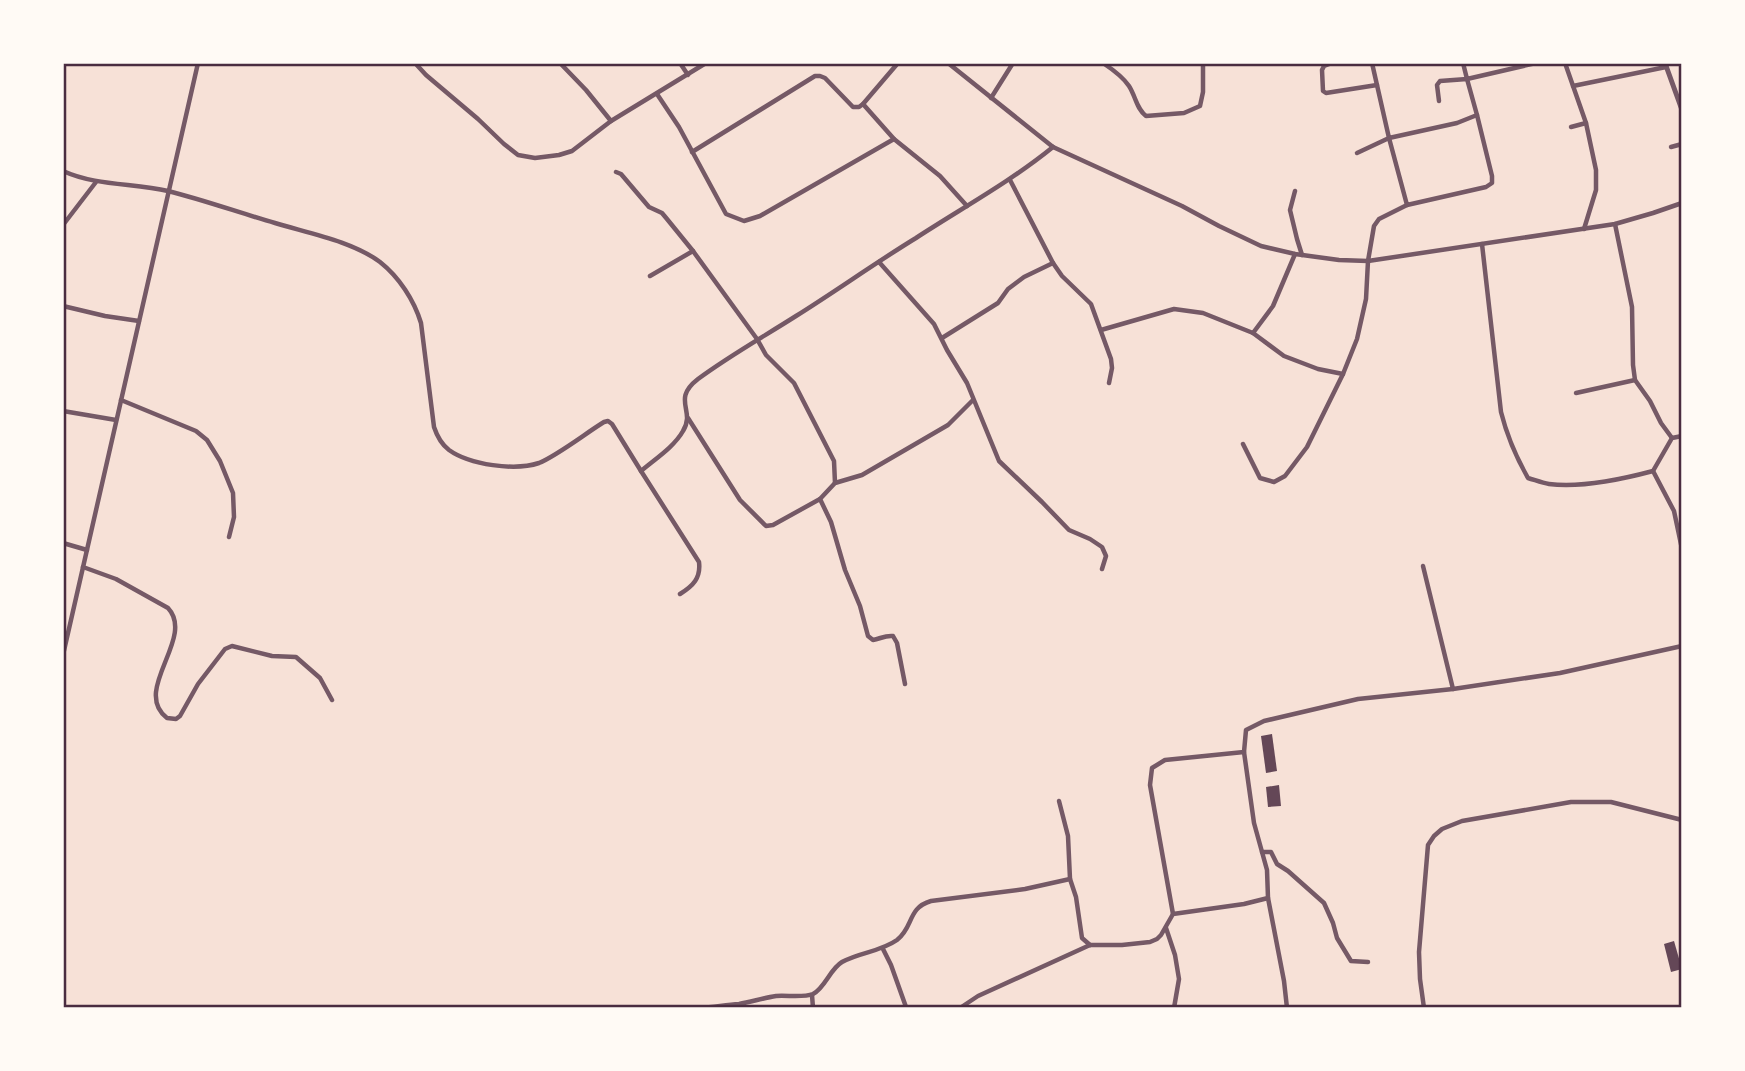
<svg xmlns="http://www.w3.org/2000/svg" width="1745" height="1071" font-family="'Asap Condensed',sans-serif">
  <style>
    .building { fill: #644757 }
    .lines { fill: none; stroke-linecap: round; stroke-linejoin: round }
    .minor { stroke: #755966; stroke-width: 4.5 }
    .tertiary { stroke: #755966; stroke-width: 5 }
    .neatline { fill: none; stroke: #4a2c40; stroke-width: 2.5 }
  </style>
  <rect width="100%" height="100%" fill="#f7e1d7"/>
  <!-- building -->
  <g class="building">
    <path d="M1272,734L1277,771L1266,773L1261,736Z"/>
    <path d="M1279,785L1281,806L1268,807L1266,787Z"/>
    <path d="M1674,941L1682,969L1671,972L1664,944Z"/>
  </g>
  <g class="lines">
    <!-- minor -->
    <g class="minor">
      <path d="M415,63L426,75L478,119L504,144L518,155L535,158L559,155L572,151L611,121L706,63"/>
      <path d="M560,63L586,90L611,121"/>
      <path d="M680,63L688,75"/>
      <path d="M948,63L1053,147L1182,206L1219,226L1261,246L1295,254L1339,260L1368,261L1615,224L1653,213L1682,203"/>
      <path d="M1103,63C1112,69 1123,77 1129,86C1136,97 1136,108 1146,116L1184,113L1200,106L1203,92V63"/>
      <path d="M1332,63L1324,66L1322,70L1323,91L1326,93L1377,85"/>
      <path d="M1372,63L1389,138L1457,123L1477,115L1467,79L1440,81L1437,85L1439,101"/>
      <path d="M1463,63L1467,79L1536,63"/>
      <path d="M1565,63L1586,123L1596,170V190L1584,229"/>
      <path d="M1573,86L1666,67"/>
      <path d="M657,94L679,127L726,214L744,221L760,216L894,139"/>
      <path d="M991,98L1013,63"/>
      <path d="M863,104L894,139L940,176L967,206"/>
      <path d="M1571,127L1586,123"/>
      <path d="M1671,147L1682,144"/>
      <path d="M692,152L815,76H820L825,78L853,107H859L863,104L898,63"/>
      <path d="M1357,153L1389,138L1407,205L1486,187L1492,183V176L1477,115"/>
      <path d="M63,171C96,186 133,183 168,191C204,200 240,213 275,223C308,233 352,241 380,262C399,277 414,300 421,323L434,427C437,436 441,444 449,450C470,465 515,471 539,463C558,455 586,433 604,422L608,421L612,424L641,471C655,459 674,447 683,431C696,410 671,400 698,379C729,356 763,337 796,316C836,291 875,263 916,238C962,208 1010,182 1053,147"/>
      <path d="M616,172L621,174L649,207L662,213L667,219L693,251L757,339L766,355L794,383L834,461L835,483"/>
      <path d="M1010,180L1053,263L1062,276L1091,304L1111,359L1112,368L1109,383"/>
      <path d="M1295,191L1290,210L1297,239L1302,255"/>
      <path d="M1615,224L1632,307L1633,365L1635,380L1650,401L1661,423L1672,438"/>
      <path d="M63,225L96,182"/>
      <path d="M1482,244L1501,412C1507,436 1516,457 1528,478C1535,480 1542,483 1549,484C1580,488 1623,479 1653,471L1672,438L1682,436"/>
      <path d="M879,262L934,324L947,350L967,383L999,461L1042,502L1069,530L1090,539L1102,547L1106,556L1102,569"/>
      <path d="M650,276L693,251"/>
      <path d="M63,306L105,316L139,321"/>
      <path d="M1101,330L1174,309L1203,313L1253,333L1273,306L1295,254"/>
      <path d="M1253,333L1284,356L1318,369L1343,374"/>
      <path d="M942,338L998,303L1008,289L1024,277L1053,263"/>
      <path d="M1576,393L1635,380"/>
      <path d="M121,400L196,431L207,440L220,461L233,493L234,517L229,537"/>
      <path d="M63,411L116,420"/>
      <path d="M688,418L740,500L766,526L773,525L820,499"/>
      <path d="M1243,444L1260,478L1274,482L1285,476L1307,447L1343,374L1357,339L1366,299L1368,261L1374,226L1379,219L1407,205"/>
      <path d="M641,471L699,562C701,578 693,586 680,594"/>
      <path d="M1653,471L1674,511L1682,549"/>
      <path d="M63,543L87,550"/>
      <path d="M1423,566L1453,689"/>
      <path d="M83,567L116,579L168,608C196,638 131,690 167,718L176,719L180,716L198,684L225,649L232,646L272,656L296,657L320,678L332,700"/>
      <path d="M63,655L198,63"/>
      <path d="M905,684L897,643L893,636C885,635 880,639 873,640L868,636L860,606L845,570L831,522L820,499L835,483L862,475L948,425L973,400"/>
      <path d="M1059,801L1068,836L1070,879"/>
      <path d="M1262,852H1271L1277,864L1288,871L1324,903L1333,923L1337,938L1351,961L1368,962"/>
      <path d="M1268,898L1284,981L1287,1008"/>
      <path d="M1173,914L1150,785L1152,768L1165,760L1244,752"/>
      <path d="M1166,928L1175,955L1179,979L1174,1008"/>
      <path d="M883,949L891,965L906,1007"/>
      <path d="M812,995L813,1008"/>
      <path d="M701,1008C714,1007 726,1005 739,1004C751,1002 763,998 776,996C787,995 803,998 813,994C825,988 830,969 842,962C860,952 880,952 897,940C914,927 907,908 931,901L1025,889L1070,879L1076,897L1082,938L1090,945"/>
      <path d="M960,1008L978,996L1090,945H1122L1150,942L1157,939L1161,935L1173,914L1244,904L1268,898L1267,870L1254,823L1244,752L1246,730L1264,721L1358,699L1453,689L1560,673L1682,646"/>
      <path d="M1424,1008L1420,979L1419,952L1428,845L1434,836L1442,829L1462,821L1571,802H1611L1682,820"/>
    </g>
    <!-- tertiary -->
    <path class="tertiary" d="M1665,63L1682,110"/>
  </g>
  <!-- border -->
  <rect width="1745" height="1071" fill="none" stroke="#fffaf5" stroke-width="130"/>
  <rect x="65" y="65" width="1615" height="941" class="neatline"/>
</svg>
